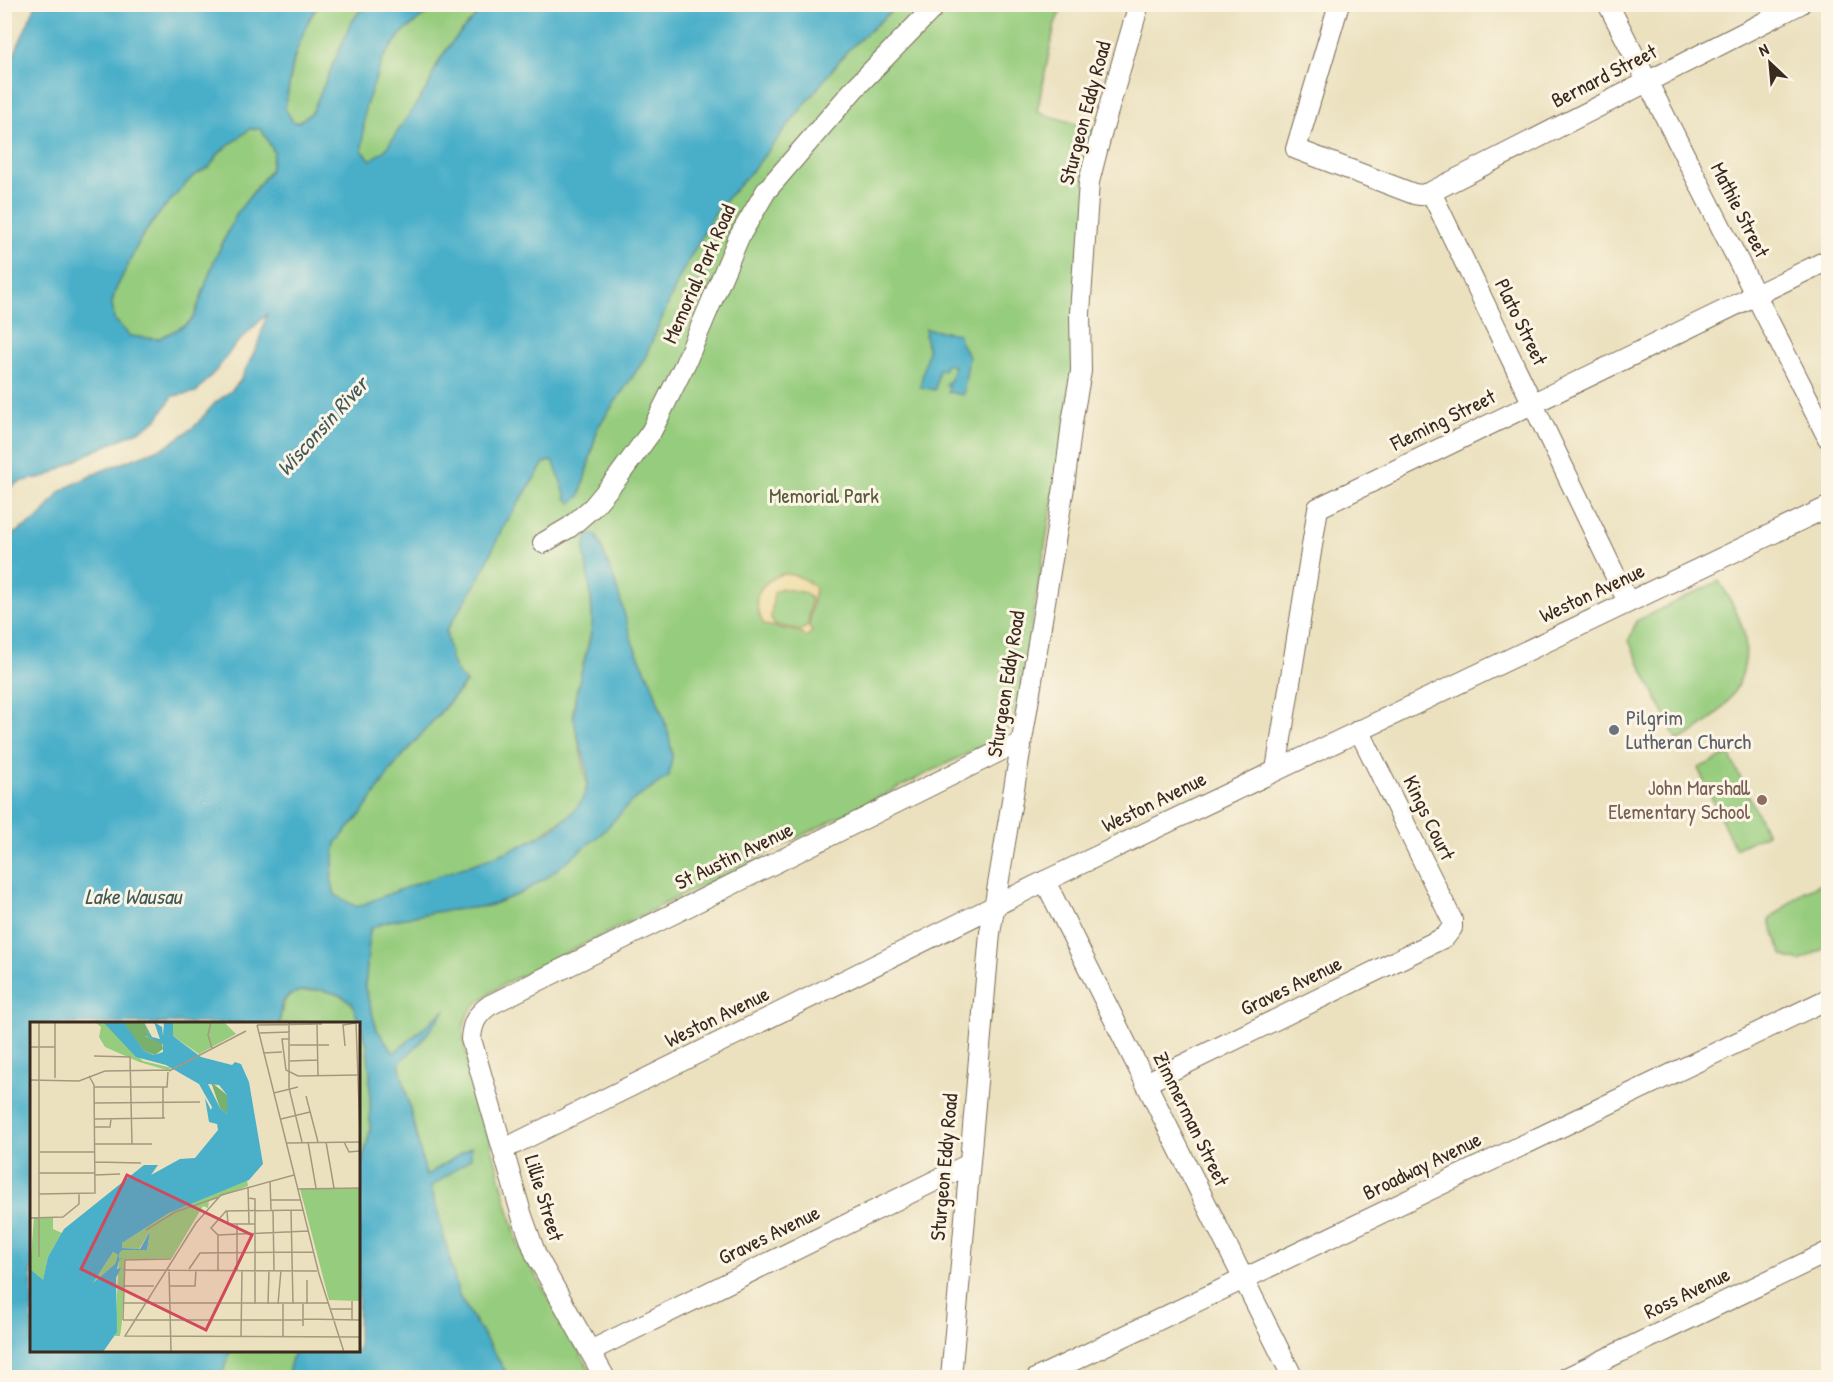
<svg xmlns="http://www.w3.org/2000/svg" width="1833" height="1382" font-family="'Patrick Hand',sans-serif">
  <style>
    .green { fill: #96cc7d; stroke: #687b4e; stroke-width: 1.5 }
    .sand { fill: #eeda9e; stroke: #94825e; stroke-width: 1.5; fill-rule: evenodd }
    .water { fill: #4aafc9; stroke: #426c74; stroke-width: 1.5; fill-rule: evenodd }
    .lines { fill: none; stroke-linecap: round; stroke-linejoin: round }
    .minor-casing { stroke: #796a56; stroke-width: 22 }
    .minor { stroke: #fff; stroke-width: 20 }
    .worship-dot { fill: #6b7280; stroke: #fcf5e5; stroke-width: 2 }
    .education-dot { fill: #8d6e63; stroke: #fcf5e5; stroke-width: 2 }
    .labels { text-anchor: middle; stroke-width: 6; stroke-linejoin: round; paint-order: stroke }
    .street-label { font-size: 21px; fill: #3b2a1e; stroke: #fcf5e5 }
    .park-label { font-size: 21px; fill: #565b3a; stroke: #fcf5e5 }
    .worship-label { font-size: 21px; fill: #5b616d; stroke: #fcf5e5; text-anchor: start }
    .education-label { font-size: 21px; fill: #785e54; stroke: #fcf5e5; text-anchor: end }
    .water-label { font-size: 22px; font-style: italic; fill: #40595a; stroke: #fcf5e5 }
    .inset-road { fill: none; stroke: #a5987f; stroke-width: 1.5 }
    .view { fill: #d1495b; fill-opacity: 0.15; stroke: #d1495b; stroke-width: 3 }
    .inset-edge { fill: none; stroke: #3b2a1e; stroke-width: 3 }
  </style>
  <rect width="100%" height="100%" fill="#fcf5e5"/>
  <filter id="ink" filterUnits="userSpaceOnUse"><feTurbulence type="fractalNoise" baseFrequency=".0167" numOctaves="2"/><feDisplacementMap in="SourceGraphic" scale="12" xChannelSelector="R" yChannelSelector="G"/><feConvolveMatrix kernelMatrix="1 2 1 2 8 2 1 2 1" color-interpolation-filters="sRGB"/></filter>
  <filter id="wash" filterUnits="userSpaceOnUse"><feTurbulence type="fractalNoise" baseFrequency=".008" numOctaves="4" result="noise"/><feDisplacementMap in="SourceGraphic" scale="24" xChannelSelector="R" yChannelSelector="G"/><feGaussianBlur stdDeviation="1.35" result="paint"/><feColorMatrix in="noise" values="0 0 0 0 0 0 0 0 0 0 0 0 0 0 0 0 0 1.4 0 .05"/><feComposite in="paint" operator="in"/></filter>
  <g filter="url(#wash)">
    <rect width="100%" height="100%" fill="#ebe1bf"/>
    <!-- green -->
    <g class="green">
      <path d="M319,5H364L351,23L312,112L299,122H293L285,109C291,72 296,34 319,5Z"/>
      <path d="M437,5H487C464,28 437,53 429,85L386,149L371,161L362,151L365,108L383,58L401,34Z"/>
      <path d="M898,5H1063L1055,24L1037,112L1093,129L1075,359L1047,535L1015,719L1010,728L988,743L502,985C477,1002 460,1011 464,1043L518,1244L594,1377H509L459,1296L431,1186L471,1158L470,1148L426,1176L399,1063L420,1043L442,1012L394,1053L377,1030L365,988L370,929L385,922L434,912L488,906L519,894L546,878L602,833L632,801L653,788L672,757L669,735L652,684L633,644L601,545L590,589L593,624L575,698L573,713L587,784L584,797L574,812L534,839L500,856L431,879L357,907L335,896L331,879L336,843L362,813L394,766L466,683C449,668 450,653 446,631L480,577L502,529L544,463L550,461L554,462L567,499L580,496L598,427L644,360L681,274L717,209L752,171L847,51Z"/>
      <path d="M250,129H261L274,152L270,170L237,213L214,261L194,317L186,325L158,339L130,337L114,319L112,303L115,291L141,238L161,211L193,176L209,167L220,152Z"/>
      <path d="M1719,581C1730,599 1742,619 1745,640C1751,686 1716,723 1677,741L1629,641L1636,621Z"/>
      <path d="M1729,754L1767,834L1735,849L1698,768Z"/>
      <path d="M1827,881L1828,946L1800,961L1783,956L1769,920L1803,892Z"/>
      <path d="M322,990L340,995L352,1003L367,1044L370,1075V1131L359,1176L358,1024H280C282,989 292,992 322,990Z"/>
      <path d="M230,1351H294L287,1377L221,1378Z"/>
    </g>
    <!-- sand -->
    <path class="sand" d="M782,574C796,574 805,578 815,588L809,627L812,631L808,636H804L801,632L764,625C751,600 755,585 782,574ZM781,588L806,593L811,599L808,626L801,630L775,625L771,619L774,592Z"/>
    <!-- water -->
    <g class="water">
      <path d="M36,5H319L310,17L294,57L285,108L293,122H299L312,112L351,23L364,5H437L401,34L383,58L365,108L362,150L371,160L386,149L429,85C438,53 464,28 487,5H898L847,51L752,171L717,209L681,274L644,360L598,427L580,496L571,503L567,499L554,463L550,461L544,463L502,529L480,577L446,631C450,651 450,669 466,682L394,766L362,813L336,843L331,878L335,895L357,907C380,897 404,888 429,879C471,864 579,837 587,785C591,764 572,733 574,710C576,681 589,654 592,625C594,604 587,571 584,549L587,537L593,534L597,536L616,585L633,644L652,684L669,735L672,757L669,776L632,801L602,833L546,878L519,894L488,906L434,912L385,922L370,929L365,988L377,1030L394,1053L446,1009L420,1043L399,1063L426,1176L471,1147V1158L431,1187L459,1296L509,1377H287L294,1351L358,1350L359,1176L370,1131V1075L367,1044L352,1003L340,995L322,990L300,991L287,996L281,1005L280,1023L32,1024V1350L230,1351L221,1377H5V536L15,533L33,522L42,515L59,493L70,486L101,471L167,446L195,426L215,403L232,390L240,381L258,344L267,314L234,346L218,368L196,392L173,396L157,419L143,429L90,453L47,476L19,482L5,491V75ZM250,129H261L274,152L270,171L237,213L214,261L194,317L186,325L158,339L130,336L114,319L112,303L115,291L141,238L161,211L193,176L209,167L220,152Z"/>
      <path d="M926,329L959,334L960,341L969,357L963,395L948,392L949,386L946,385L947,382H950L954,366L946,364L944,370L939,369L935,390L920,387L928,350L925,336Z"/>
    </g>
  </g>
  <g filter="url(#ink)">
    <g class="lines">
      <defs>
        <g id="minor">
          <path d="M1339,4L1296,149L1414,194L1421,195L1431,192L1800,4"/>
          <path d="M1608,4L1828,438"/>
          <path d="M1431,192L1628,602"/>
          <path d="M543,543L570,527L593,507L618,477L651,432L685,364L739,237L766,191L855,88L937,4"/>
          <path d="M1276,770L1318,508L1828,260"/>
          <path d="M1045,881L1293,1378"/>
          <path d="M1146,1083L1445,937L1452,928V920L1359,730"/>
          <path d="M504,1149L1045,881L1828,507"/>
          <path d="M590,1351L969,1164"/>
          <path d="M605,1378L536,1255L522,1216L471,1039C472,1023 477,1014 490,1005L1002,750L1020,745"/>
          <path d="M951,1378L990,933L1064,487L1072,422L1081,371L1080,313L1089,182L1101,135L1139,4"/>
          <path d="M1037,1378L1828,999"/>
          <path d="M1566,1378L1828,1252"/>
        </g>
      </defs>
      <!-- minor casing -->
      <use href="#minor" class="minor-casing"/>
      <!-- minor -->
      <use href="#minor" class="minor"/>
    </g>
  </g>
  <!-- markers -->
  <circle class="worship-dot" cx="1614" cy="730" r="6"/>
  <circle class="education-dot" cx="1762" cy="800" r="6"/>
  <g class="labels">
    <!-- street labels -->
    <g class="street-label">
      <text transform="translate(1604 76) rotate(-27)" y="7">Bernard Street</text>
      <text transform="translate(1085 113) rotate(-75)" y="7">Sturgeon Eddy Road</text>
      <text transform="translate(1740 210) rotate(63)" y="7">Mathie Street</text>
      <text transform="translate(699 274) rotate(-66)" y="7">Memorial Park Road</text>
      <text transform="translate(1521 322) rotate(64)" y="7">Plato Street</text>
      <text transform="translate(1443 420) rotate(-26)" y="7">Fleming Street</text>
      <text transform="translate(1592 593) rotate(-25)" y="7">Weston Avenue</text>
      <text transform="translate(1006 684) rotate(-81)" y="7">Sturgeon Eddy Road</text>
      <text transform="translate(1154 802) rotate(-26)" y="7">Weston Avenue</text>
      <text transform="translate(1429 818) rotate(64)" y="7">Kings Court</text>
      <text transform="translate(734 856) rotate(-26)" y="7">St Austin Avenue</text>
      <text transform="translate(1291 986) rotate(-26)" y="7">Graves Avenue</text>
      <text transform="translate(717 1017) rotate(-26)" y="7">Weston Avenue</text>
      <text transform="translate(1191 1119) rotate(64)" y="7">Zimmerman Street</text>
      <text transform="translate(1422 1166) rotate(-26)" y="7">Broadway Avenue</text>
      <text transform="translate(944 1167) rotate(-85)" y="7">Sturgeon Eddy Road</text>
      <text transform="translate(544 1198) rotate(73)" y="7">Lillie Street</text>
      <text transform="translate(769 1235) rotate(-26)" y="7">Graves Avenue</text>
      <text transform="translate(1687 1293) rotate(-26)" y="7">Ross Avenue</text>
    </g>
    <!-- park labels -->
    <g class="park-label">
      <text x="824" y="503">Memorial Park</text>
    </g>
    <!-- worship labels -->
    <g class="worship-label">
      <text x="1626" y="725">Pilgrim<tspan x="1626" dy="24">Lutheran Church</tspan></text>
    </g>
    <!-- education labels -->
    <g class="education-label">
      <text x="1750" y="795">John Marshall<tspan x="1750" dy="24">Elementary School</tspan></text>
    </g>
    <!-- water labels -->
    <g class="water-label">
      <text transform="translate(322 426) rotate(-48)" y="8">Wisconsin River</text>
      <text x="133" y="904">Lake Wausau</text>
    </g>
  </g>
  <!-- overview -->
  <g transform="translate(30 1022)">
    <rect width="330" height="330" fill="#ebe1bf"/>
    <path d="M65,0H73L113,39L142,46L137,48L109,40L75,25L69,15L71,5ZM143,0H194L206,12L169,32L143,14ZM217,158L218,164L179,179L178,186L173,184L142,236L95,238L92,300L90,314H85L89,232L92,228H117L120,209L109,227L91,226L92,221L139,191ZM330,166V279L299,278L270,167ZM4,196H23V207L32,211L18,235L13,259L0,247ZM83,230L88,233L85,242L63,261Z" fill="#96cc7d"/>
    <path d="M92,0H114L120,14H115L132,20L133,27L125,33L114,29ZM181,60L197,73V92L190,86Z" fill="#78b06c"/>
    <path d="M73,0L94,1L114,29L124,33L133,30V22L114,13L120,14L114,0L122,15L130,17L124,0L132,5L133,14L134,0H143V14L171,35L202,43L205,40L211,42L219,60L233,142L219,158L139,191L92,221V226L110,227L120,209L117,228H92L89,232V237L94,236L89,238L87,247L91,246L86,256L87,310L73,330H0V247L13,258L18,235L34,207L114,143H128L121,153L150,137L165,136L188,108L187,102L179,100L175,76L181,88L182,85L169,62L136,43L106,35ZM178,62L189,63L197,73V92L190,86ZM83,230L88,233L85,242L63,261Z" fill="#4aafc9" fill-rule="evenodd"/>
    <path class="inset-road" d="M181,0L178,13L182,26M259,0V66L272,120M326,0L330,112M287,2L288,54M227,3L292,2M227,3L289,252L314,330M230,11L260,10M260,17H252L256,48L268,54L330,53M260,23H299M315,24L313,3L326,1M0,25H25M233,31L252,30M64,34L100,35L102,122M260,39L287,38M139,49L216,9M25,56V0M0,58L49,59L75,49L141,48M64,65H137L138,50M244,71L268,65M276,74L288,120M64,81L170,80M133,96V65M64,97L135,96M251,97L280,90M64,105H80L81,97M278,120L286,166M296,120L304,166M314,120L319,130L330,129M256,121L330,120M65,122H122M9,130H65M65,140L111,141M9,151H65M65,153L90,152M264,153L191,173L166,201L95,314L330,315M240,159L241,188M218,165L219,202M268,167L330,166M9,172L65,171L64,63L59,54M218,176L225,177V282M240,178H270M243,188L244,248M261,188L263,282M197,189L198,202H225M0,196L33,195L49,182V172M207,202V248M116,208L145,190L189,175M188,213L278,209M9,235V0M139,247L141,330M159,247L170,231L283,230M93,248L287,249M188,248V213L181,206L196,189L273,188M277,258V282M93,264H124M139,264H165L166,248M94,281H298M238,282L239,248M248,282L251,248M301,287H322M273,297L330,298M93,298H273M93,298L95,238L141,237M322,298V279M273,304V282M211,315L212,248M253,315V282"/>
    <path class="view" d="M97,153L222,213L176,308L51,247Z"/>
    <rect width="330" height="330" class="inset-edge"/>
  </g>
  <!-- margin -->
  <rect width="1833" height="1382" fill="none" stroke="#fcf5e5" stroke-width="24"/>
  <!-- north arrow -->
  <g transform="translate(1770 63) rotate(334)" stroke="#fcf5e5" stroke-width="4.5" paint-order="stroke">
  <path d="M0-4.5L10 22L0 15L-10 22Z" fill="#3b2a1e"/>
  <text y="-9" font-size="16" font-weight="bold" text-anchor="middle" fill="#3b2a1e">N</text>
  </g>
</svg>
